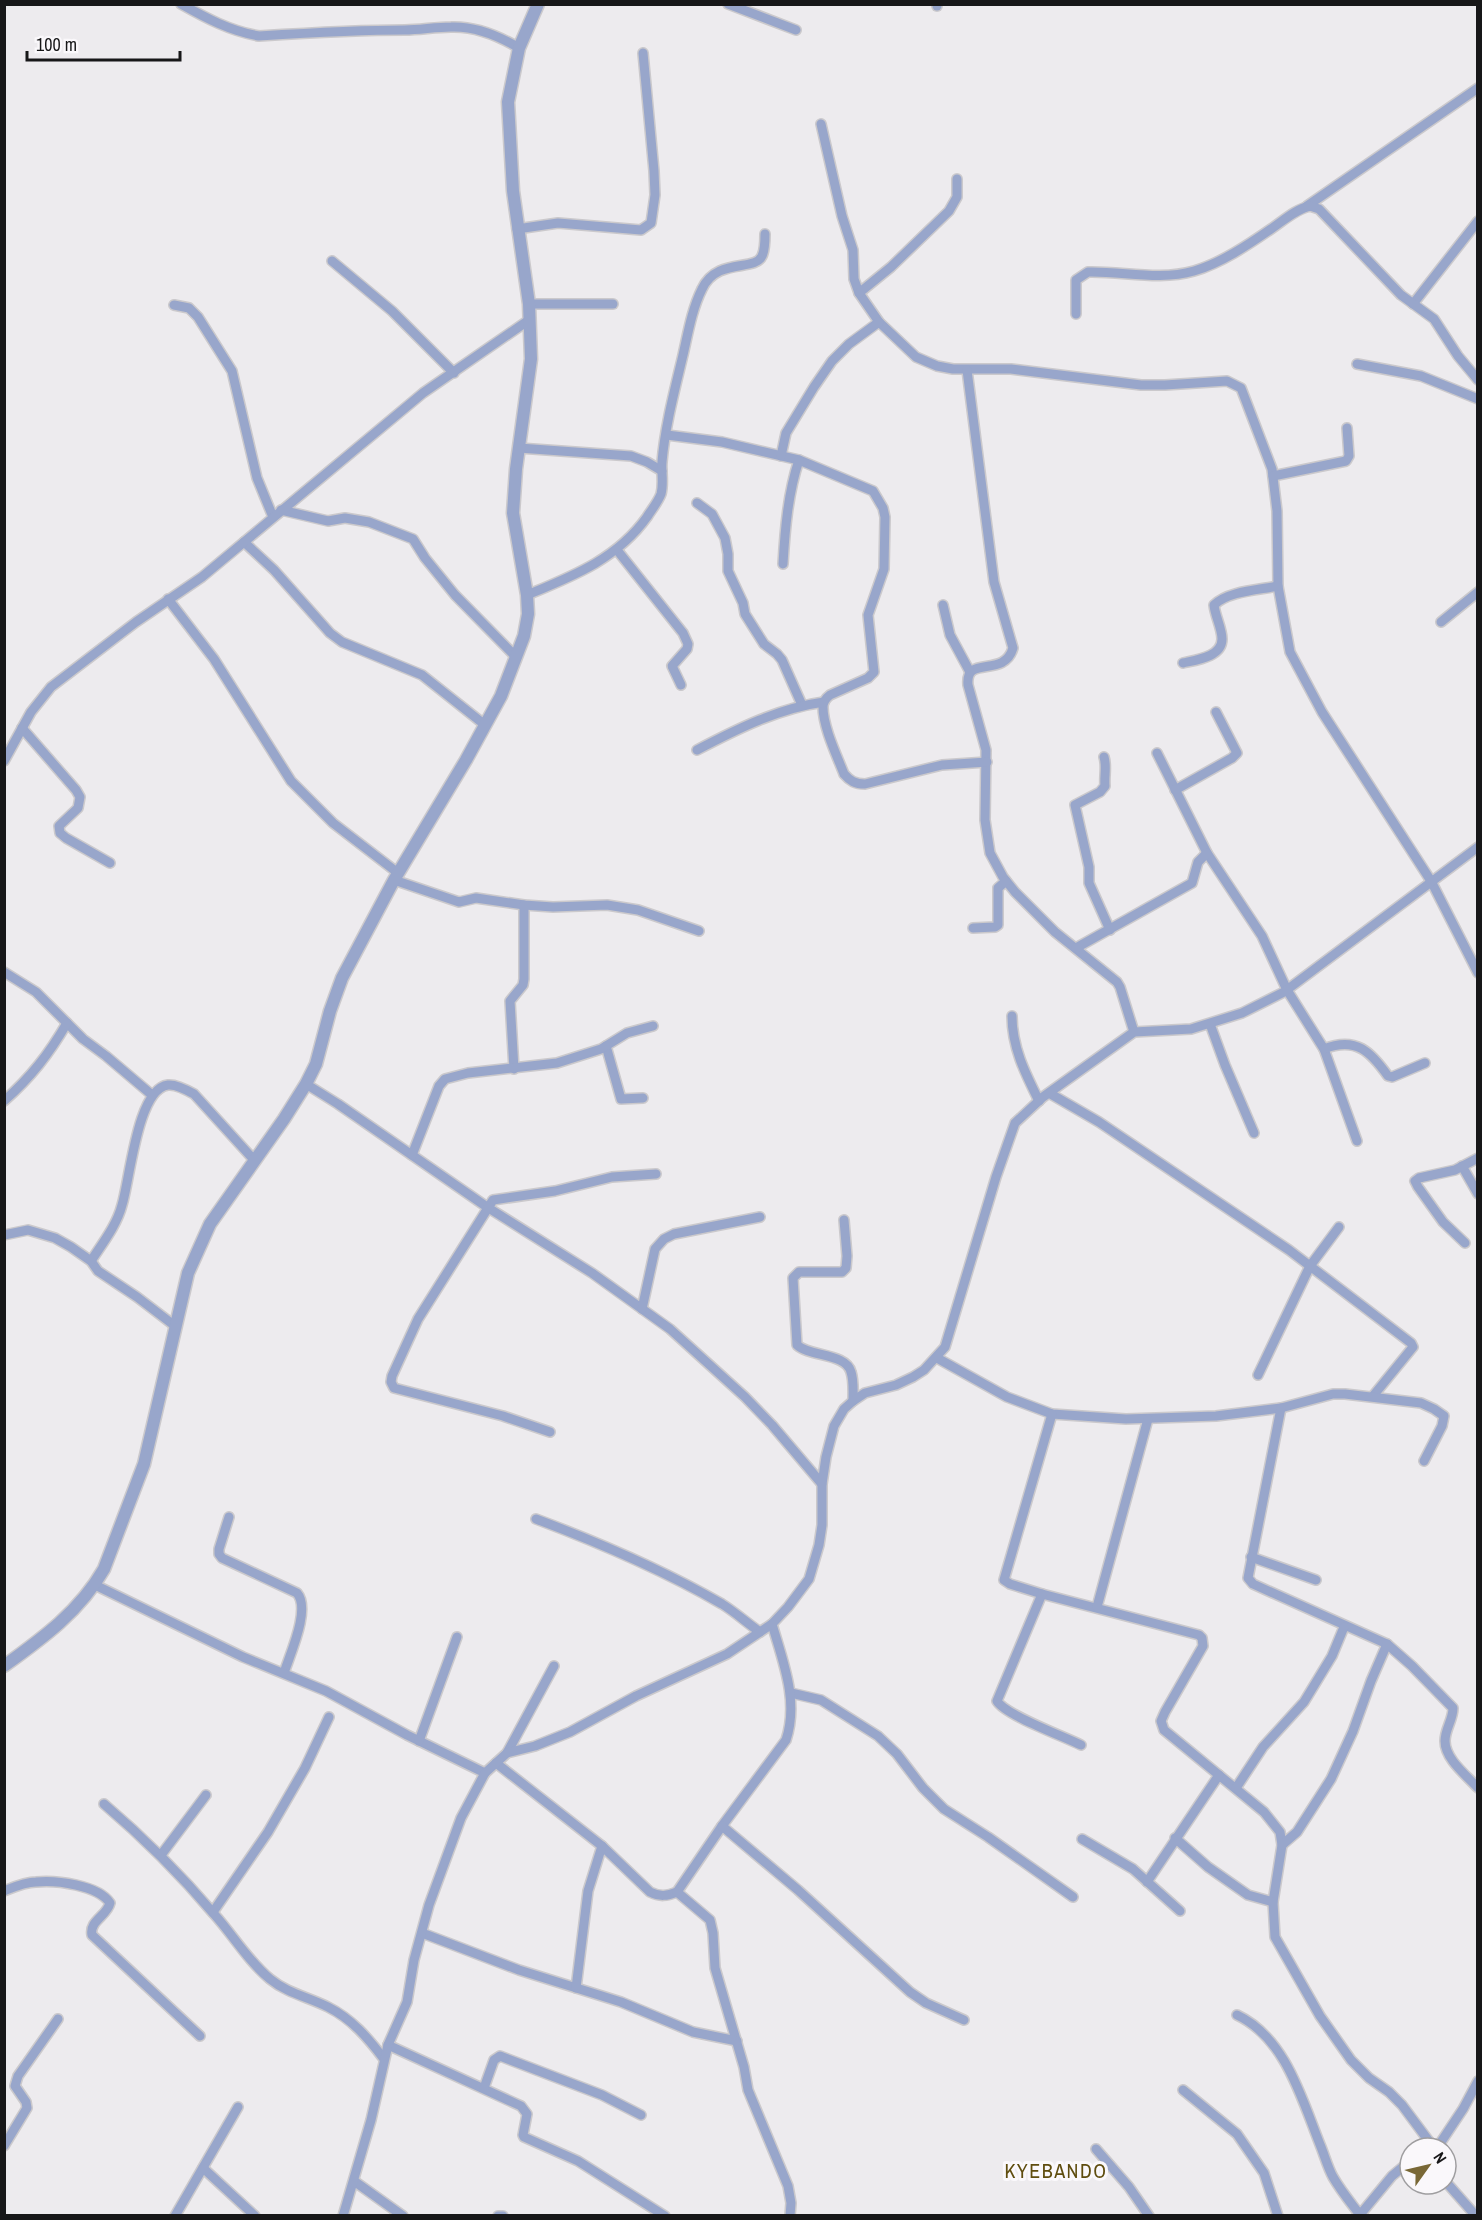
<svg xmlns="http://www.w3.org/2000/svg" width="1482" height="2220" font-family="'Archivo Narrow',sans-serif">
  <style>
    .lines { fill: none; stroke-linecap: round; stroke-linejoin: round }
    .minor-casing { stroke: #cbc9cc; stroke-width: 12 }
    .tertiary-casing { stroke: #cbc9cc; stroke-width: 15 }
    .minor { stroke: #98a6cb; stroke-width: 9 }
    .tertiary { stroke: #98a6cb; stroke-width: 12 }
    .labels { text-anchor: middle; stroke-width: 6; stroke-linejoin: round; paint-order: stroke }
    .quarter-label { font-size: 20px; letter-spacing: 1.5px; fill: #5f4d0f; stroke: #faf8fb }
  </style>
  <rect width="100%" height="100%" fill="#edebee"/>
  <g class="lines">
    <defs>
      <g id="minor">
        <path d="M181,4C206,18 230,31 259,36C307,33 356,30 405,30C420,30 435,27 451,27C475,26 499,36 519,48"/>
        <path d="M728,4L796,30"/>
        <path d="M937,4V6"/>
        <path d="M821,124L842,216L853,250L854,279L859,293L879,322L916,357L937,366L953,369H1011L1141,385H1165L1227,381L1241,388L1272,469L1277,511L1278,586L1290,652L1322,712L1431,881L1478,973"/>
        <path d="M1307,206L1478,88"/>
        <path d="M517,229L558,223L641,230L651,223L655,195L654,171L643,53"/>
        <path d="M332,261L392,311L454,373"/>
        <path d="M859,293L891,267L949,211L957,197V179"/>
        <path d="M529,304H613"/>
        <path d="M1413,304L1478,221"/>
        <path d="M174,305L189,308L198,317L232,371L257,478L273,517"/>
        <path d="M1076,314V280L1088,272C1123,271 1159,281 1194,271C1221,263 1248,245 1271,229C1283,221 1296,209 1310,206L1319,209L1401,295L1434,319L1458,356L1478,380"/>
        <path d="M1357,364L1421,376L1478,399"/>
        <path d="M967,370L994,582L1013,648C1004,679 965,654 968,685L986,750L985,820L990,853L1003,877L1015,892L1055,932L1117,982L1120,987L1134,1032"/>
        <path d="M667,435L722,442L799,460L873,491L883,508L885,517L884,569L868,615L874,672L868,678L830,695C826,698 823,702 823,707C823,727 837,756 844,774C850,781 855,784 865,784L942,765L987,762"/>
        <path d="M519,448L631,456L647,462L662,471"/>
        <path d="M781,456L786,433L814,387L832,361L849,344L879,322"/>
        <path d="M1273,476L1346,461L1349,456L1347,428"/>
        <path d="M697,503L712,514L725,538L728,554V571L743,603L745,614L764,644L777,654L782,660L802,705"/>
        <path d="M281,510L328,521L345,518L369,522L413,539L425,558L455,595L516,657"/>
        <path d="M244,542L274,570L330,633L342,642L422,675L485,725"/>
        <path d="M617,550L683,633L688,644L687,649L672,666L681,685"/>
        <path d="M783,564C785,529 788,493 799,460"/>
        <path d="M527,595C573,576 617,559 647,517C652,509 658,502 661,494C664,483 661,472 662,462C665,426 675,389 683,355C688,333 692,309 702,289C717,257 755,272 762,256C765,250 765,240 765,234"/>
        <path d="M168,599L214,659L291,781L333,823L398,873"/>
        <path d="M943,605L950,635L970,672"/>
        <path d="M1441,622L1478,592"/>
        <path d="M1183,663C1196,660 1222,657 1222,639C1222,628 1215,616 1214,605C1228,591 1259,590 1278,586"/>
        <path d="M22,728L76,790L80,797L78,808L59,826L60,833L66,838L110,863"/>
        <path d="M697,750C737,729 779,708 824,702"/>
        <path d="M1157,753L1207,853L1262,936L1287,990L1324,1049L1357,1141"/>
        <path d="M1104,757C1107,766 1104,776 1105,786L1100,792L1075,805L1089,867V883L1110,930"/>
        <path d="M4,761L31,712L51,687L136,622L202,577L423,393L529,320"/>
        <path d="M1175,790L1232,758L1237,753L1216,712"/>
        <path d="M394,880L459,902L476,898L524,905L553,907L607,905L638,910L699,931"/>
        <path d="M973,928L995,927L998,925V888L1006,881"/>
        <path d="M1076,948L1192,883L1198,862L1207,853"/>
        <path d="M4,972L36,992L83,1039L106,1056L152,1095"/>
        <path d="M1012,1016C1012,1047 1025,1073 1039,1101"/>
        <path d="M1210,1024L1225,1065L1254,1133"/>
        <path d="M606,1046L621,1099L643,1098"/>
        <path d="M1324,1049C1356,1036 1371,1052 1388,1076L1392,1077L1425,1063"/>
        <path d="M514,1069L510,1001L523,985L524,979V905"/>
        <path d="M306,1084L338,1104L487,1207L592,1273L670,1329L745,1397L772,1425L822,1484"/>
        <path d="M1049,1093L1099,1122L1289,1250L1411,1343L1413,1347L1373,1396"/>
        <path d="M4,1101C31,1077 49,1054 67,1023"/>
        <path d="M412,1155L439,1086L445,1079L468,1073L557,1063L601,1049L627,1033L653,1026"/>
        <path d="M1462,1166L1478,1194"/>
        <path d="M844,1220L847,1256L846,1268L842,1272H799L793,1278L797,1345C810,1357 846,1353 851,1372C854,1381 853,1392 853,1401"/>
        <path d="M4,1235L28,1230L55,1238L71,1247L91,1261L98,1271L137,1297L175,1326"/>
        <path d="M1465,1243L1443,1222L1418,1187L1415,1181L1419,1178L1455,1170L1478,1158"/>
        <path d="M91,1261C102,1244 117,1225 122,1205C130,1180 137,1089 168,1085C176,1084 187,1090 194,1094L255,1161"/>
        <path d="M642,1309L655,1249L664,1239L674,1234L760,1217"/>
        <path d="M937,1358L1007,1397L1052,1414L1126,1419L1216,1416L1281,1408L1333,1394H1345L1421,1403L1434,1409L1444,1416L1442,1426L1424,1461"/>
        <path d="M1258,1375L1310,1266L1339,1227"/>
        <path d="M1281,1408L1248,1578L1253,1584L1264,1589L1387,1644L1412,1666L1453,1708C1453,1720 1445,1729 1445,1741C1445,1759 1466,1775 1478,1788"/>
        <path d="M1052,1414L1004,1580L1010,1584L1042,1594L1199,1635L1202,1638L1203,1646L1165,1712L1161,1721L1164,1730L1264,1812L1280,1832L1282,1845L1273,1902L1275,1937L1320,2016L1351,2060L1369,2078L1389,2092L1402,2105L1434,2148"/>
        <path d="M550,1432L503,1416L394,1388L391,1382L392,1376L418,1319L493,1200L555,1191L612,1177L656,1174"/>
        <path d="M229,1517L219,1549V1554L222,1558L297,1593C311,1609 290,1654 284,1673"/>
        <path d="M536,1519C600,1543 663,1570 722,1604C735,1612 747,1623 760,1632"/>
        <path d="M1251,1557L1316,1580"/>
        <path d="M95,1585L243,1657L326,1691L407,1735L485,1773"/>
        <path d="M1042,1594L997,1701C1005,1715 1063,1736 1081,1745"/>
        <path d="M1097,1607L1148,1419"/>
        <path d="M791,1693L821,1700L878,1736L897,1754L923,1788L944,1809L988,1837L1073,1897"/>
        <path d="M419,1741L457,1637"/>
        <path d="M507,1753L554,1666"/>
        <path d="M496,1763L602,1846L650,1892C660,1897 667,1896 677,1892L722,1826L786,1740C799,1701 783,1662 772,1624"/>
        <path d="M1236,1788L1263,1747L1304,1702L1332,1656L1344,1627"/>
        <path d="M104,1804C144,1838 180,1874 214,1914C233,1935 248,1961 270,1979C287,1993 308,1997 328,2007C352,2019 368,2038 384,2059"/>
        <path d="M722,1826L798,1890L910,1992L926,2003L964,2020"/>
        <path d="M1175,1838L1208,1867L1248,1895L1273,1902"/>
        <path d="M1082,1839L1133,1869L1180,1911"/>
        <path d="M1282,1845L1297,1832L1331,1779L1353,1731L1371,1681L1387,1644"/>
        <path d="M161,1855L206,1795"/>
        <path d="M1147,1882L1219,1775"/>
        <path d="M4,1891C14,1887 25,1882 36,1882C56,1880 98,1885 110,1903C107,1916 89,1921 92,1935L200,2036"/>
        <path d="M677,1892L710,1920L713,1933L715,1968L744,2067L748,2090L788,2186L791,2203L790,2216"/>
        <path d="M213,1912L268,1832L305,1768L329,1717"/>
        <path d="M422,1933L519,1970L621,2002L693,2032L737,2041"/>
        <path d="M576,1988L588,1891L602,1846"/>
        <path d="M1237,2015C1286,2038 1302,2100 1321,2147C1325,2157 1328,2168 1333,2177C1341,2191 1351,2203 1360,2215"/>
        <path d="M388,2045L521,2106L527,2114L523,2135L524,2137L578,2161L665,2216"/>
        <path d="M484,2088L494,2060L500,2056L602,2095L641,2115"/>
        <path d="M1183,2090L1237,2134L1264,2173L1278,2216"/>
        <path d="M4,2146L27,2108L26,2102L15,2086L18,2076L58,2019"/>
        <path d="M1437,2148L1463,2109L1478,2081"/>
        <path d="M1096,2149L1129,2187L1149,2216"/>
        <path d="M203,2168L255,2216"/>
        <path d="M354,2181L403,2216"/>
        <path d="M1446,2182L1476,2216"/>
        <path d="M175,2216L238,2107"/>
        <path d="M343,2216L371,2120L388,2045L407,2002L414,1960L429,1905L461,1818L485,1773L507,1753L535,1746L570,1732L636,1696L727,1654L772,1624L788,1607L809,1579L819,1545L822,1525V1484L826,1457L834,1426L844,1409L853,1401L865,1393L896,1385L913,1377L924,1370L945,1347L996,1177L1015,1123L1043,1097L1134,1032L1191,1029L1242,1013L1284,992L1478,847"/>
        <path d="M498,2216H503"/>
        <path d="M1359,2216L1392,2176L1410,2161"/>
      </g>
      <path id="tertiary" d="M4,1666C43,1638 80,1611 104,1569L144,1464L188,1273L210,1224L284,1119L306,1084L316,1064L330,1011L342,978L394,880L466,760L501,696L524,636L528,614L527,595L513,513L516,469L531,359L529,304L513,191L508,102L519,48L538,4"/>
    </defs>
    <!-- minor casing -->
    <use href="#minor" class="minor-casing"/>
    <!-- tertiary casing -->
    <use href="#tertiary" class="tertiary-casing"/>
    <!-- minor -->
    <use href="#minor" class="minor"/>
    <!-- tertiary -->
    <use href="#tertiary" class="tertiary"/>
  </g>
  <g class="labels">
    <!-- quarter labels -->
    <g class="quarter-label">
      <text x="1056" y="2178">KYEBANDO</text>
    </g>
  </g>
  <!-- border -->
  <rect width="1482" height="2220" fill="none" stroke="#171718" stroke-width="12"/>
  <!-- north arrow -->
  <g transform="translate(1428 2166) rotate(56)"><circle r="28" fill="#faf8fb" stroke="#9f9ea0" stroke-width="1.5"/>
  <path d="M0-4.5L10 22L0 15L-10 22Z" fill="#796836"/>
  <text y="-9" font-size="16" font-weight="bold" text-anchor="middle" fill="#171718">N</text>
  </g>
  <!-- scale -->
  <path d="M27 51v9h153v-9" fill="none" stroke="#171718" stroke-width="3"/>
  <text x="36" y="51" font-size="18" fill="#171718" stroke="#faf8fb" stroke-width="4.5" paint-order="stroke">100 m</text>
</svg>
